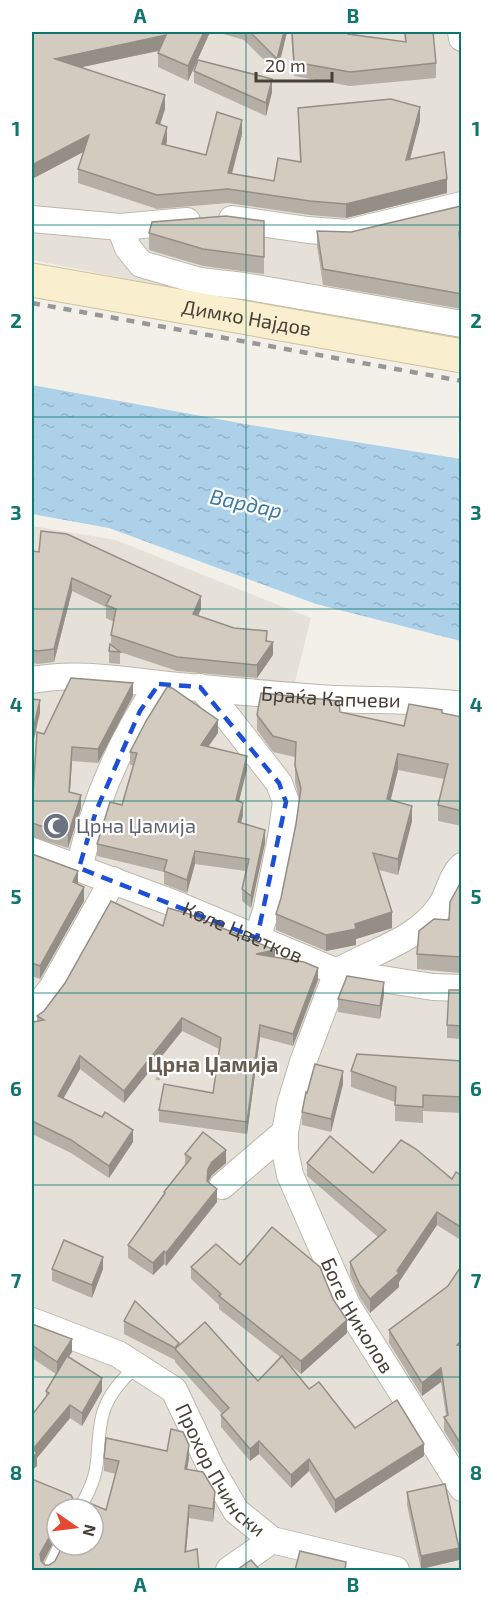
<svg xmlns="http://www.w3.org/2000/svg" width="493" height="1602" font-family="'Exo 2',sans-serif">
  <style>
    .residential { fill: #e6e1d8; fill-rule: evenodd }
    .water { fill: url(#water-ripples) }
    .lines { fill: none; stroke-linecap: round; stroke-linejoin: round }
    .lane-casing { stroke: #bdb7ac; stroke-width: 14 }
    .street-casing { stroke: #bdb7ac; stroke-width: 28 }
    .secondary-casing { stroke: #cec19d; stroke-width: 35 }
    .path { stroke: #beb39f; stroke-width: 4; stroke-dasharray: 3 3; stroke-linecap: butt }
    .lane { stroke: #fff; stroke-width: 12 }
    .street { stroke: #fff; stroke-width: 26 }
    .secondary { stroke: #f9eecd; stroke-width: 33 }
    .rail { stroke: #979797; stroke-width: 4.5; stroke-dasharray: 8 8; stroke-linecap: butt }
    .wall { fill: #b5afa5; fill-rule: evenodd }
    .shaded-wall { fill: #948e86 }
    .building { fill: #d3cbc0; stroke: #948e86; stroke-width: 1.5; fill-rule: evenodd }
    .marked { fill: none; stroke: #1d4ed8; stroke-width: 4.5; stroke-dasharray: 12 8; stroke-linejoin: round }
    .grid { fill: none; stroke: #0f766e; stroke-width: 1.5; stroke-opacity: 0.55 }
    .labels { text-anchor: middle; stroke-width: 4.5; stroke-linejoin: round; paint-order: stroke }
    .street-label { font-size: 20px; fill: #464038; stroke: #fff }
    .worship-label { font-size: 20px; fill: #5b616d; stroke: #fff; text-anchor: start }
    .water-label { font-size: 21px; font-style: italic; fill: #3c7ba7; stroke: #fff }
    .neighbourhood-label { font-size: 21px; font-weight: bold; fill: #675e50; stroke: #fff }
    .neatline { fill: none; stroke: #0f766e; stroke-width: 2 }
    .grid-label { font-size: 20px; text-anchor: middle; font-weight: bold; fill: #0f766e }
  </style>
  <defs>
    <pattern id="water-ripples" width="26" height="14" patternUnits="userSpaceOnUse" patternTransform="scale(1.5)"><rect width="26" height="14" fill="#acd1e9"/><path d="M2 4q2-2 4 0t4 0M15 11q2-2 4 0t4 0" fill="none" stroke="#95b4c9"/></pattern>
  </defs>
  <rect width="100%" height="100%" fill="#f3f0e9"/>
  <!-- residential -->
  <g class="residential">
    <path d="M32,32H461V343L330,320L32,260Z"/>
    <path d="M32,526L116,540L311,618L294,686L461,697V1570H32ZM57,1509H93V1545H57Z"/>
  </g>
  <!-- water -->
  <path class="water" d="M32,385L245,424L461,459V641L316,604L109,528L32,514Z"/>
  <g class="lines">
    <defs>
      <g id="lane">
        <path d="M79,1509C87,1496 96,1477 97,1461C99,1445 98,1426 104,1410C110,1393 123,1378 137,1366"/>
        <path d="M48,1570L60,1545"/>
      </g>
      <g id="street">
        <path d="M461,32L462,38"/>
        <path d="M32,219L120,227L187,221"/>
        <path d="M232,219L308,230L347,233L462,205"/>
        <path d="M120,227L128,248L141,264L200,281L244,286L462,324"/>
        <path id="s1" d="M32,680C75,672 116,679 159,684C208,689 257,693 306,697C357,702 410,698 462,705"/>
        <path d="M200,687L226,715L279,783L286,802L281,837L266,911L257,938"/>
        <path id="s2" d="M32,851L173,903L337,972L433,987L462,988"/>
        <path id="s3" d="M462,866C450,878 449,894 440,907C415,942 372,951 337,972L303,1062L290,1105L285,1132V1151L290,1175L347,1305L462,1488"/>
        <path d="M79,868C94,803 121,739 159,684"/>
        <path d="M32,1014L52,988L113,880"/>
        <path d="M222,1186L285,1132"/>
        <path id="s4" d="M32,1321L118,1354L174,1390L211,1468L236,1511L272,1540L396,1570"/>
        <path d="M229,1570L272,1540"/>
      </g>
      <g id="secondary">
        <path id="s5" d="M32,280L462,356"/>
      </g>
    </defs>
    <!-- lane casing -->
    <use href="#lane" class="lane-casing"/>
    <!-- street casing -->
    <use href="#street" class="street-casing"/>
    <!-- secondary casing -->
    <use href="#secondary" class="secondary-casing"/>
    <!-- path -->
    <path class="path" d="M155,1060L157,1062L158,1081"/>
    <!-- lane -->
    <use href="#lane" class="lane"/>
    <!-- street -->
    <use href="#street" class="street"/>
    <!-- secondary -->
    <use href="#secondary" class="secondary"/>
    <!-- rail -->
    <path class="rail" d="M32,303L462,381"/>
  </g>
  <!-- wall -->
  <g class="wall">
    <path d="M32,32H210L188,81L158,67V53L159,51L81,67L165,109L160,124L167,141L166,145L206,155L242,134L232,174L274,181L300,162L298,108L420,121L410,159L447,193L346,218L310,215L228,203L157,209L78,183V169L83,152L32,179Z"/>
    <path d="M217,32H287L277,73L244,40Z"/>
    <path d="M291,32H351L350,34L405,42L404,32H433L436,63V78L350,86L294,76Z"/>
    <path d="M194,71L272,92L266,116L194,83Z"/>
    <path d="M462,208V247H460L462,272V309L323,285L317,246V231L351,232Z"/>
    <path d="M264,221V274L203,266L149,250V233Z"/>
    <path d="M32,551L201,609L198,616L267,641L273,655L257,678L177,671L120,652V664L109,663V651L111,645V635L114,622L106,618V607L72,591L54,662L38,664L32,663Z"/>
    <path d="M133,696L98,763L72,761L70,792L81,808L68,848L32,837V793H33L44,734Z"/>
    <path d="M340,712L404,726L442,713L462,717V826L438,821V805L444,779L398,770L390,800L412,821L398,875L379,870L392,928L356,939V945L326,951L276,930V914L281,898L296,824L299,798L295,782V757L273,752L257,730V715Z"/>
    <path d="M218,733L208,746L247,769L239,801L243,815L241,823L265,843L251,908L242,901V889L246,871L195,864L187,893L164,884V872L97,856V844L122,805L133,765H130V752Z"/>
    <path d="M32,854L77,884L84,901L40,979L32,976Z"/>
    <path d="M462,880V955L460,973L417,969V954L449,920Z"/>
    <path d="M163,926L275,958L318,980L293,1046L260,1037L247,1134L159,1122V1110L213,1093L219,1049L182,1031L124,1103L80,1069L63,1099L133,1142L109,1178L71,1153L32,1134V1025L37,1021V1016Z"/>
    <path d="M462,990V1039L447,1038V1025Z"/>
    <path d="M384,994L380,1019L338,1012V999Z"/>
    <path d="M462,1061V1113L423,1111V1123L395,1121V1102L351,1087V1071Z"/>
    <path d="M343,1084L331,1132L302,1125V1112L307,1093Z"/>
    <path d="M185,1154L226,1163L212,1175L208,1181L217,1202L166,1266L164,1264L153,1275L128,1258V1245L164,1196V1192L185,1165Z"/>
    <path d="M307,1163L373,1173L452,1179L462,1176V1241L437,1225L399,1282V1287L370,1313L360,1298L350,1275V1262L378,1237L307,1176Z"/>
    <path d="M240,1265L347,1333L301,1374L289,1364L309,1389L355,1428L424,1456L335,1513L309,1471L291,1488L259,1454L250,1461L221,1427V1415L222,1414L175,1362V1360L124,1334V1321L258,1381L280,1357L219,1309V1305L191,1279V1267Z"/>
    <path d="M462,1265V1459L444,1431V1417L446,1416L441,1382L422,1396L389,1343V1330L448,1286Z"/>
    <path d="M52,1269H103L92,1298L52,1281Z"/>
    <path d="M32,1324L72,1352L68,1357L102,1391L82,1426L70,1418L37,1458V1466L32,1470V1415L46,1397V1391L56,1374L32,1358Z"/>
    <path d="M104,1458H189L187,1469L215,1505L213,1522L189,1518L186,1552L32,1570V1479L75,1503L106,1510L116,1474L104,1471ZM57,1509L93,1545L55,1561L49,1565H45L43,1563L56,1538H57Z"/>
    <path d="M407,1492L459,1560L421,1569L407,1505Z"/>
  </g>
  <!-- shaded-wall -->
  <g class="shaded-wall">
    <path d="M204,32H210L188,81V66Z"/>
    <path d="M284,32H287L277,73V59Z"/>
    <path d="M166,35V49L55,73V59Z"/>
    <path d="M272,79V92L266,116V103Z"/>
    <path d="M165,95V109L156,137V123Z"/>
    <path d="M420,107V121L406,174V160Z"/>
    <path d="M242,120V134L228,188V173Z"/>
    <path d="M167,127V141L162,158V144Z"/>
    <path d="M89,135V149L32,179V165Z"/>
    <path d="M447,179V193L346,218V204Z"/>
    <path d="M462,231V247H459V232Z"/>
    <path d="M72,578V591L54,662V649Z"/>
    <path d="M201,596V609L193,627V614Z"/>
    <path d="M267,631V644L273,642V655L257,678V665L266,641Z"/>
    <path d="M133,683V696L98,763V749Z"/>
    <path d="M40,700V713L32,748V734Z"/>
    <path d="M218,720V733L201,757V745Z"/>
    <path d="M72,747V761L69,805V792Z"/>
    <path d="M398,754V770L387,815V799Z"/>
    <path d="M247,756V769L236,813V800Z"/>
    <path d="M81,795V808L68,848V835Z"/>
    <path d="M243,803V815L238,835V822Z"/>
    <path d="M412,806V821L398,875V859Z"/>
    <path d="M265,830V843L251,908V896Z"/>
    <path d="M195,851V864L187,893V880Z"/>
    <path d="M78,871V884L73,882Z"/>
    <path d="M84,887V901L40,979V966Z"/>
    <path d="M392,912V928L356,939V945L326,951V935L355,924Z"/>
    <path d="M462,940V955L460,973V957Z"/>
    <path d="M275,950V962L256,954Z"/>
    <path d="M318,968V980L293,1046V1034Z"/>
    <path d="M384,982V994L380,1019V1006Z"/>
    <path d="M182,1018V1031L124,1103V1091Z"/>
    <path d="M260,1025V1037L247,1134V1122Z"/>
    <path d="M80,1056V1069L58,1108V1096Z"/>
    <path d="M343,1071V1084L331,1132V1119Z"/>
    <path d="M133,1130V1142L109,1178V1166Z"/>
    <path d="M226,1150V1163L212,1175L208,1182L207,1193L208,1169L212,1162Z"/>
    <path d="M217,1189V1202L166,1266V1253Z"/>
    <path d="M437,1212V1225L399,1282V1287L370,1313V1299L397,1271Z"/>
    <path d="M164,1251V1264L153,1275V1263Z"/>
    <path d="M103,1257V1269L92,1298V1285Z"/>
    <path d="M347,1320V1333L301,1374V1361Z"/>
    <path d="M72,1339V1352L57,1375V1362Z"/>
    <path d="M462,1340V1353L457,1345Z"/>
    <path d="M441,1368V1382L422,1396V1383Z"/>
    <path d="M102,1378V1391L82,1426V1413Z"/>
    <path d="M70,1405V1418L37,1458V1466L32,1470V1457L33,1449Z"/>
    <path d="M259,1441V1454L250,1461V1449Z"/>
    <path d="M424,1444V1456L335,1513V1500Z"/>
    <path d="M189,1445V1458L185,1482V1469Z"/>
    <path d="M309,1459V1471L291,1488V1475Z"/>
    <path d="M215,1492V1505L213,1522V1509Z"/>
    <path d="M189,1505V1518L185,1565V1552Z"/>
    <path d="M56,1525V1538L40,1567V1554Z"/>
    <path d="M459,1548V1560L421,1569V1556Z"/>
  </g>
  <!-- building -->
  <g class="building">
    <path d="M32,32H204L188,66L158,53L166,35L55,59L165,95L156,123L167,127L162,144L206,155L217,112L242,120L228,173L274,181L278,158L301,162L298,108L391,99L420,107L406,160L444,152L447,179L346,204L310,201L228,189L157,195L78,169L89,135L32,165Z"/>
    <path d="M250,32H284L277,59Z"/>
    <path d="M292,32H348V34L406,42L405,32H433L436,63L350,72L294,62Z"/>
    <path d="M198,60L272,79L266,103L194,71Z"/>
    <path d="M461,206L462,231L459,232L462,272V294L323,269L317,231L351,232Z"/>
    <path d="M226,216L264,221V257L203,249L149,233L152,222Z"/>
    <path d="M41,531L67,534L201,596L193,614L234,628L267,631L266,641L273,642L257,665L177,657L111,635L116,609L106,605L111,596L72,578L54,649L38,651L32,650V551L39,552Z"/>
    <path d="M110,644L120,652L109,651Z"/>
    <path d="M71,678L133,683L98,749L72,747L69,792L81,795L68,835L32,823V793H33L37,732L44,734Z"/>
    <path d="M167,687L172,688L218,720L201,745L247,756L236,800L243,803L238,822L265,830L251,896L242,889L249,859L195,851L187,880L164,871L167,860L97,844L110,802L122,805L137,753L130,752L146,721Z"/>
    <path d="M261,693L339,701L340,712L404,726L409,704L442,710V713L462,717V811L438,805L448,764L398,754L387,799L412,806L398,859L373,853L392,912L355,924L356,929L326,935L276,914L281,898L296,824L301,788L295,766L296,742L273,736L257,715Z"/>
    <path d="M32,699L40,700L32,734Z"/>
    <path d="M32,854L78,871L73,882L84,887L40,966L32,963Z"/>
    <path d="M462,880V940L460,957L417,954L419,931L434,919L449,920L450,902Z"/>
    <path d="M111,901L163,926L168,908L189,914L275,950L256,954L304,962L318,968L293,1034L260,1025L247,1122L159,1110L164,1084L213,1093L221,1038L182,1018L124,1091L80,1056L58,1096L102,1117L105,1112L133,1130L109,1166L71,1140L32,1121V1025L33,1022L44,1020L37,1016L44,1011L65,983Z"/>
    <path d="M347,976L384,982L380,1006L338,999Z"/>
    <path d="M449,990H462V1026L447,1025Z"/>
    <path d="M357,1054L462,1061V1097L423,1095V1107L395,1105L396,1087L351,1071Z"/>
    <path d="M315,1064L343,1071L331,1119L302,1112L306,1092L307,1093Z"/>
    <path d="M203,1132L226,1150L212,1162L208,1169L207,1181L217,1189L166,1253L164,1251L153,1263L128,1245L165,1193L164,1192L191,1158L185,1154Z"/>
    <path d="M330,1136L373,1173L401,1140L416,1149L452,1179L456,1172L462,1176V1228L437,1212L397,1271L399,1273L370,1299L360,1285L350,1262L386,1230L307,1163Z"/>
    <path d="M272,1227L320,1267L333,1299L347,1320L301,1361L219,1296L221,1294L191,1267L216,1244L240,1265Z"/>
    <path d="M64,1240L103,1257L92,1285L52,1269Z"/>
    <path d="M462,1265V1340L457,1345L462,1346V1446L444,1417L448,1415L441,1368L422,1383L389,1330L448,1286Z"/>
    <path d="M135,1301L179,1343L175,1348L124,1321Z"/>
    <path d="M205,1322L258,1381L282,1356L309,1389L319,1382L355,1428L397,1400L424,1444L335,1500L309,1459L291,1475L259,1441L250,1449L221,1415L229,1408L175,1349Z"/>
    <path d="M32,1324L72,1339L57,1362L32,1345Z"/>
    <path d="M67,1356L102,1378L82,1413L70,1405L33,1449L37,1453L32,1457V1415L49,1393L46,1391Z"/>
    <path d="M171,1429L183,1432L189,1445L185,1469L203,1472L215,1492L213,1509L189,1505L185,1552L197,1549L199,1570H32V1479L71,1495L75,1503L80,1504L85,1501L106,1510L119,1461L104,1458L106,1438L167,1451ZM57,1509H93V1545H63L55,1561L49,1565H45L41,1561L40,1554L56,1525H57Z"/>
    <path d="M445,1484L459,1548L421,1556L407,1492Z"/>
    <path d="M300,1551L346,1562L345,1570H295Z"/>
    <path d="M251,1560L260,1570H233L238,1569Z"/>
  </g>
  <!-- marked area -->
  <path class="marked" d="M159,684L200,687L279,783L286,802L257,938L79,868L96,811L140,711Z"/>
  <!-- grid -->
  <path class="grid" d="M246,32V1570M32,225H462M32,417H462M32,609H462M32,801H462M32,993H462M32,1185H462M32,1377H462"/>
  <!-- icons -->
  <defs>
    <symbol id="mosque-disc" viewBox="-11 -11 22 22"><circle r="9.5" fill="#6b7280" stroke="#fff"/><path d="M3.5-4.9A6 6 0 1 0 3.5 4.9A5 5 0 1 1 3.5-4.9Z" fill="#fff"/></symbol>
  </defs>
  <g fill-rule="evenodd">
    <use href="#mosque-disc" x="41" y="811" width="30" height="30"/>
  </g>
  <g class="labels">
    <!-- street labels -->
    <g class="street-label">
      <text dy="7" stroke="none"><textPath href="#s5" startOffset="218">Димко Најдов</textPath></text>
      <text dy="7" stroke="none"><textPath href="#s1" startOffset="300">Браќа Капчеви</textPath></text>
      <text dy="7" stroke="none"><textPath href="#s2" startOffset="226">Коле Цветков</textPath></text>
      <text dy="7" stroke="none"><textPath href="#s3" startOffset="538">Боге Николов</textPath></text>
      <text dy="7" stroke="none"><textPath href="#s4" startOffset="252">Прохор Пчински</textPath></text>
    </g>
    <!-- worship labels -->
    <g class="worship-label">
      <text x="76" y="833">Црна Џамија</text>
    </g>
    <!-- water labels -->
    <g class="water-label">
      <text transform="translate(246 504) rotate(12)" y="7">Вардар</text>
    </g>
    <!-- neighbourhood labels -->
    <g class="neighbourhood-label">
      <text x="213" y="1072">Црна Џамија</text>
    </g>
  </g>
  <!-- border -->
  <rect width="493" height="1602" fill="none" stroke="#ffffff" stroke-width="66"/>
  <!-- north arrow -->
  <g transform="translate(75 1527) rotate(104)"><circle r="28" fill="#ffffff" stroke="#b5b3af" stroke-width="1.5"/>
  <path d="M0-4.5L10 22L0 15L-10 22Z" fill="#e4482f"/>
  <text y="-9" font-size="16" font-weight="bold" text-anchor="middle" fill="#464038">N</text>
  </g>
  <!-- scale -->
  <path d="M256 72v9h76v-9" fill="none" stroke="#464038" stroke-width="3"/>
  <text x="265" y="72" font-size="18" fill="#464038" stroke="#ffffff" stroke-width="4.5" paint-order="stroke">20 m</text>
  <rect x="33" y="33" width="427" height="1536" class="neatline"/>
  <g class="grid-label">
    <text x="140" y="23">A</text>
    <text x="353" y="23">B</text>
    <text x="16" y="136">1</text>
    <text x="476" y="136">1</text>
    <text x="16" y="328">2</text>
    <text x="476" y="328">2</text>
    <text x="16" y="520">3</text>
    <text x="476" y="520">3</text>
    <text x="16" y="712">4</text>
    <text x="476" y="712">4</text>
    <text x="16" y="904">5</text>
    <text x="476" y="904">5</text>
    <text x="16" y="1096">6</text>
    <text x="476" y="1096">6</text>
    <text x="16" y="1288">7</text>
    <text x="476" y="1288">7</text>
    <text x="16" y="1480">8</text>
    <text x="476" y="1480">8</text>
    <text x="140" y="1592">A</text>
    <text x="353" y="1592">B</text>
  </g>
</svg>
